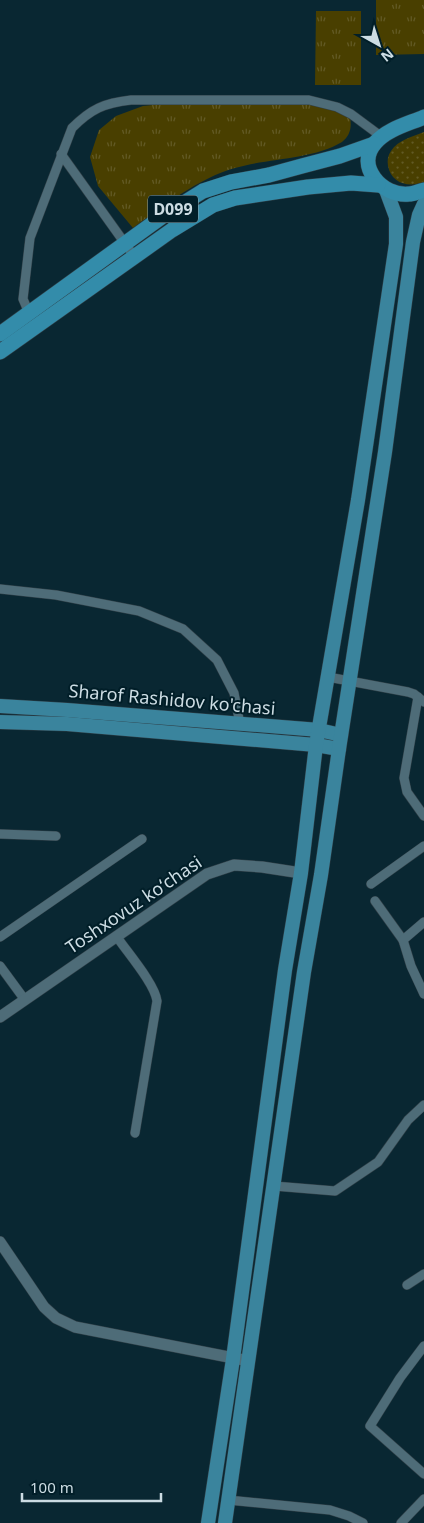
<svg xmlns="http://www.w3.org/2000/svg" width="424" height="1523" font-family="'Noto Sans',sans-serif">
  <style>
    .grass { fill: url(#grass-dots) }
    .park { fill: url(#park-tufts) }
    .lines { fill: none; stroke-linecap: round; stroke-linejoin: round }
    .minor-casing { stroke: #314048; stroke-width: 10 }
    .tertiary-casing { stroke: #314048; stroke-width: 12 }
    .primary-casing { stroke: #314048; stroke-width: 15 }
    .trunk-casing { stroke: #314048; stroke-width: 16 }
    .minor { stroke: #4e6c78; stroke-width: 9 }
    .tertiary { stroke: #4e6c78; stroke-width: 11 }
    .primary { stroke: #3a849d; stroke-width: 14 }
    .trunk { stroke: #338caa; stroke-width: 15 }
    .labels { text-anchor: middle; stroke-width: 4; stroke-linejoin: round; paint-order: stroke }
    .shield { fill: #011e28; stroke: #8fa3ab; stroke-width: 1 }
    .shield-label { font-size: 16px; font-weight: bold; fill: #ccdce3 }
    .street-label { font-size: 18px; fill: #ccdce3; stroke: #011e28 }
  </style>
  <defs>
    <pattern id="grass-dots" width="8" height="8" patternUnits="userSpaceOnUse" patternTransform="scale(1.25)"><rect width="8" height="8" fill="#493f00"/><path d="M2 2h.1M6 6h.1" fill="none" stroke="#625a25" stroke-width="1.8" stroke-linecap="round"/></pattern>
    <pattern id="park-tufts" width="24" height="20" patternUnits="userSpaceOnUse" patternTransform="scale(1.25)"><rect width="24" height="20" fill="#493f00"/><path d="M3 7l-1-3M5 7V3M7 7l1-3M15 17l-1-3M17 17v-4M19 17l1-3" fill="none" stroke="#625a25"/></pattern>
  </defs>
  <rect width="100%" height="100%" fill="#092732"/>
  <!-- grass -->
  <path class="grass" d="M424,132V182C408,188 391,183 388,166C387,160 388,155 391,151C398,140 412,137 424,132Z"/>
  <!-- park -->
  <g class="park">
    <path d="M376,0H424V54L376,55Z"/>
    <path d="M316,11H361V85H315Z"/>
    <path d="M183,102L318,105L342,111L350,118C352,127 350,136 342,142C312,160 268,158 235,168C199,178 163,206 133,228L98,186L90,157L99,130L116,116L143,106Z"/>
  </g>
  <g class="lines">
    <defs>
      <g id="minor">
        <path d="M61,154L134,256"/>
        <path d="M29,313L23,299L30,238L72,128C91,109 104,103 131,100H309L337,107L351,114L382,137"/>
        <path d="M0,589L56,595L139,611L183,629L217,660L234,693L240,724"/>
        <path d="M328,677L408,692L414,694L424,702"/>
        <path d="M418,697L404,778L407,792L424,816"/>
        <path d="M0,834L56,836"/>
        <path d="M371,884L424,846"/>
        <path d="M375,901L403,940"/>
        <path d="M424,922L403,940L411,966L424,994"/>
        <path d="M0,937L142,839"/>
        <path d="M117,937C127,952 155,984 157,1001L135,1133"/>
        <path d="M0,966L25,1000"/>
        <path d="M274,1186L335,1191L378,1162L408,1120L424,1105"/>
        <path d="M407,1285L424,1274"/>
        <path d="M424,1346L400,1378L370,1426L424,1474"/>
        <path d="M228,1500L330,1510L349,1516L363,1523"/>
        <path d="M401,1523L424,1499"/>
      </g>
      <g id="tertiary">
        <path d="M0,1017L207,874L234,865L262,867L301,873"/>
        <path d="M0,1242L44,1307L56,1318L75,1327L249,1361"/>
      </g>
      <g id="primary">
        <path d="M0,706L67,710L319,730L341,735"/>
        <path d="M0,722L67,724L316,745L339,749"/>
        <path d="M208,1523L233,1359L285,970L301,873L316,745L358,500L396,244V217L386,190"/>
        <path d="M225,1523L304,972L321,875L339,749L385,452L413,242L419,215L424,204"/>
      </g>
      <g id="trunk">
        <path d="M424,117C408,124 387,129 375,143C355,166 382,197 409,194C414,194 419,191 424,190"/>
        <path d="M0,334L163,216L203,191L231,182L269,175L302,166L340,156L374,144"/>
        <path d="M0,352L172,230L213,205L235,198L308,187L351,183L378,185"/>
      </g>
    </defs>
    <!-- minor casing -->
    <use href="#minor" class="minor-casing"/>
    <!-- tertiary casing -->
    <use href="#tertiary" class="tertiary-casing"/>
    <!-- primary casing -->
    <use href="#primary" class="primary-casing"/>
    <!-- trunk casing -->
    <use href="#trunk" class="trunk-casing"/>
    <!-- minor -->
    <use href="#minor" class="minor"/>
    <!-- tertiary -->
    <use href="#tertiary" class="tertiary"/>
    <!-- primary -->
    <use href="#primary" class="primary"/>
    <!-- trunk -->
    <use href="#trunk" class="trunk"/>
  </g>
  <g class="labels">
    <!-- shield labels -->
    <rect class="shield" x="148" y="195.5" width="50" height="27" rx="4"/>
    <g class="shield-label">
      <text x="173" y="215">D099</text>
    </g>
    <!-- street labels -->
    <g class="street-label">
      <text transform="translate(172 700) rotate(5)" y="6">Sharof Rashidov ko'chasi</text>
      <text transform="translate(134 905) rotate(-34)" y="6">Toshxovuz koʻchasi</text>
    </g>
  </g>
  <!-- north arrow -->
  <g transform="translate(379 45) rotate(141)" stroke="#011e28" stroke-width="4" paint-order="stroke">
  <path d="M0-4L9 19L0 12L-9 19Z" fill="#ccdce3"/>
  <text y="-8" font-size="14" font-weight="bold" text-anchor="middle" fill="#ccdce3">N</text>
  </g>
  <!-- scale -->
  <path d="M22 1493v8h139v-8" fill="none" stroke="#ccdce3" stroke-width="2.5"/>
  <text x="30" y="1493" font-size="15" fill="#ccdce3" stroke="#011e28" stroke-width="4" paint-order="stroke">100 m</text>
</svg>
